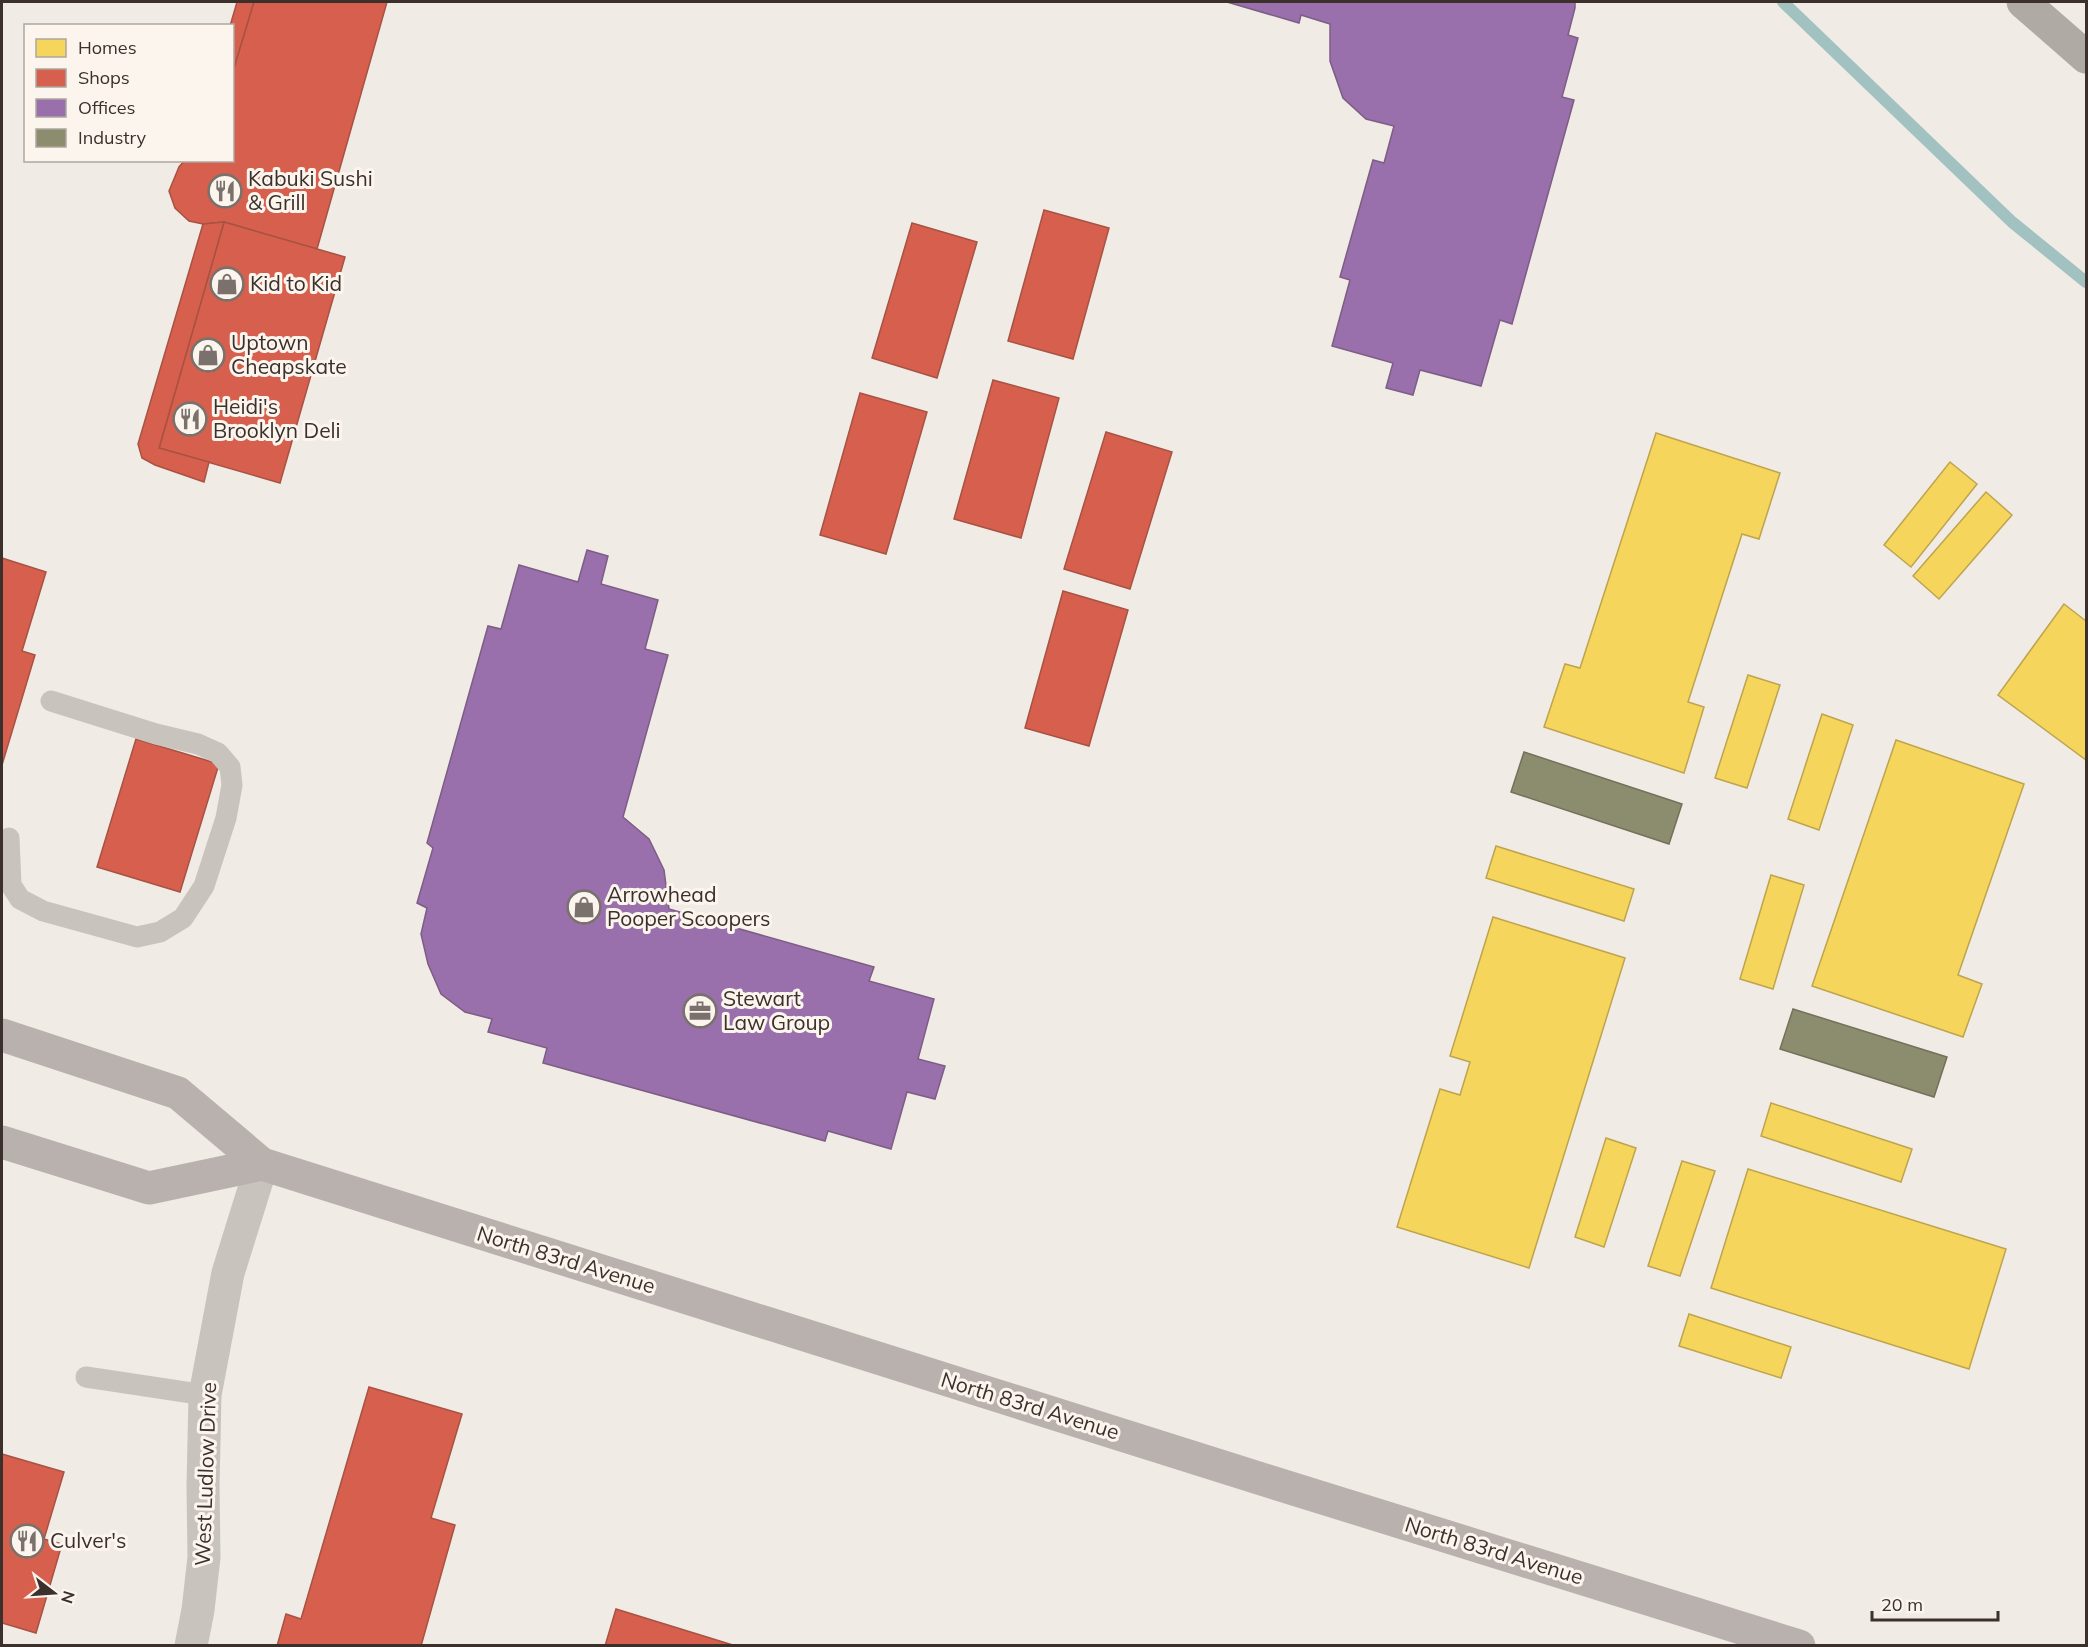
<svg xmlns="http://www.w3.org/2000/svg" width="2088" height="1647" font-family="Mulish,sans-serif">
  <style>
    .homes { fill: #f6d55c; stroke: #bea44d; stroke-width: 1.5 }
    .shops { fill: #d6604d; stroke: #a85243; stroke-width: 1.5 }
    .offices { fill: #9970ab; stroke: #7d5d85; stroke-width: 1.5 }
    .industry { fill: #8c8c6e; stroke: #74705a; stroke-width: 1.5 }
    .lines { fill: none; stroke-linecap: round; stroke-linejoin: round }
    .stream { stroke: #a1c2c1; stroke-width: 12 }
    .lane { stroke: #c9c3be; stroke-width: 21 }
    .street { stroke: #c9c3be; stroke-width: 33 }
    .primary { stroke: #b8b1ad; stroke-width: 33 }
    .highway { stroke: #afaaa4; stroke-width: 33 }
    .labels { text-anchor: middle; stroke-width: 6; stroke-linejoin: round; paint-order: stroke }
    .poi-label { font-size: 21px; fill: #3b302b; stroke: #fbf5ee; text-anchor: start }
    .street-label { font-size: 21px; fill: #3b302b; stroke: #fbf5ee }
  </style>
  <rect width="100%" height="100%" fill="#f0ebe5"/>
  <!-- homes -->
  <g class="homes">
    <path d="M1656,433L1780,473L1759,539L1742,534L1688,702L1704,707L1684,773L1544,727L1565,664L1580,668Z"/>
    <path d="M1950,462L1977,484L1911,567L1884,545Z"/>
    <path d="M1986,492L2012,515L1939,599L1913,576Z"/>
    <path d="M2064,604L2086,621V760L1998,695Z"/>
    <path d="M1748,675L1780,685L1747,788L1715,778Z"/>
    <path d="M1822,714L1853,725L1819,830L1788,819Z"/>
    <path d="M1896,740L2024,784L1958,975L1982,984L1963,1037L1812,986Z"/>
    <path d="M1496,846L1634,889L1624,921L1486,878Z"/>
    <path d="M1771,875L1804,885L1773,989L1740,979Z"/>
    <path d="M1493,917L1625,958L1529,1268L1397,1227L1440,1089L1460,1095L1470,1062L1450,1056Z"/>
    <path d="M1771,1103L1912,1149L1901,1182L1761,1136Z"/>
    <path d="M1606,1138L1636,1148L1604,1247L1575,1237Z"/>
    <path d="M1682,1161L1715,1171L1680,1276L1648,1266Z"/>
    <path d="M1748,1169L2006,1249L1969,1369L1711,1288Z"/>
    <path d="M1689,1314L1791,1347L1781,1378L1679,1346Z"/>
  </g>
  <!-- shops -->
  <g class="shops">
    <path d="M237,2H254L232,75V26H230Z"/>
    <path d="M254,2H387L317,249L224,222L203,224L189,221L175,208L169,191L179,167L185,160H232V75Z"/>
    <path d="M1044,210L1109,228L1073,359L1008,341Z"/>
    <path d="M224,222L345,257L280,483L159,448Z"/>
    <path d="M224,222L159,448L209,462L204,482L155,465L142,458L138,444L203,224Z"/>
    <path d="M912,223L977,242L937,378L872,358Z"/>
    <path d="M993,380L1059,398L1021,538L954,519Z"/>
    <path d="M860,393L927,412L886,554L820,535Z"/>
    <path d="M1106,432L1172,452L1130,589L1064,569Z"/>
    <path d="M2,558L46,572L22,651L35,655L2,765Z"/>
    <path d="M1063,591L1128,610L1089,746L1025,728Z"/>
    <path d="M136,739L219,764L180,892L97,867Z"/>
    <path d="M369,1387L462,1414L431,1518L455,1525L421,1646H277L286,1614L301,1619Z"/>
    <path d="M2,1454L64,1472L44,1539L62,1544L36,1633L2,1623Z"/>
    <path d="M616,1609L736,1646H605Z"/>
  </g>
  <!-- offices -->
  <g class="offices">
    <path d="M1227,2H1575V8L1568,35L1578,38L1562,97L1574,100L1512,324L1500,320L1481,386L1420,370L1413,395L1386,388L1393,363L1332,346L1350,280L1340,277L1373,160L1384,163L1394,126L1366,119L1343,98L1330,61V24L1301,15L1299,23Z"/>
    <path d="M587,550L608,556L601,584L658,600L645,649L668,655L623,817L649,839L664,870L669,909L874,967L869,981L934,999L918,1059L945,1066L935,1099L907,1092L891,1149L828,1131L825,1141L543,1063L547,1048L488,1032L492,1019L465,1012L441,994L428,964L421,934L427,908L417,903L433,848L427,843L488,626L501,629L519,565L578,582Z"/>
  </g>
  <!-- industry -->
  <g class="industry">
    <path d="M1524,752L1682,804L1669,844L1511,792Z"/>
    <path d="M1793,1009L1947,1057L1934,1097L1780,1049Z"/>
  </g>
  <g class="lines">
    <!-- stream -->
    <path class="stream" d="M1783,2L2012,222L2086,282"/>
    <!-- lane -->
    <g class="lane">
      <path d="M9,838L11,885L20,899L43,911L137,937L160,932L183,918L204,886L226,818L232,785L230,767L218,753L198,744L156,734L51,701"/>
      <path d="M86,1377L205,1395"/>
    </g>
    <!-- street -->
    <path class="street" d="M191,1646L198,1610L204,1557L203,1486L205,1395L228,1273L262,1164"/>
    <!-- primary -->
    <g class="primary">
      <path d="M2,1035L178,1093L262,1164L1268,1481L1799,1646"/>
      <path d="M2,1142L149,1188L262,1164"/>
    </g>
    <!-- highway -->
    <path class="highway" d="M2023,2L2086,57"/>
  </g>
  <!-- icons -->
  <defs>
    <symbol id="restaurant-ring" viewBox="-11 -11 22 22"><circle r="9.5" fill="#fbf5ee" stroke="#7a716c" stroke-width="1.5"/><path d="M-5-6h1v4h1v-4h1v4h1v-4h1v5L-1.5 .5V6h-2V.5L-5-1ZM5-6V6H3V1.5H1.5Q1.5-4 5-6Z" fill="#7a716c"/></symbol>
    <symbol id="shop-ring" viewBox="-11 -11 22 22"><circle r="9.5" fill="#fbf5ee" stroke="#7a716c" stroke-width="1.5"/><path d="M-5-2.5h2.3a2.7 3.5 0 0 1 5.4 0H5L5.5 6h-11ZM-1.5-2.5h3a1.5 2.3 0 0 0-3 0Z" fill="#7a716c"/></symbol>
    <symbol id="office-ring" viewBox="-11 -11 22 22"><circle r="9.5" fill="#fbf5ee" stroke="#7a716c" stroke-width="1.5"/><path d="M-6-3h4V-5.5h4V-3h4V5H-6ZM-1-4.5V-3h2v-1.5ZM-6 0V1H6V0Z" fill="#7a716c"/></symbol>
  </defs>
  <g fill-rule="evenodd">
    <use href="#restaurant-ring" x="206" y="172" width="38" height="38"/>
    <use href="#shop-ring" x="208" y="265" width="38" height="38"/>
    <use href="#shop-ring" x="189" y="336" width="38" height="38"/>
    <use href="#restaurant-ring" x="171" y="400" width="38" height="38"/>
    <use href="#shop-ring" x="565" y="888" width="38" height="38"/>
    <use href="#office-ring" x="681" y="992" width="38" height="38"/>
    <use href="#restaurant-ring" x="8" y="1522" width="38" height="38"/>
  </g>
  <g class="labels">
    <!-- poi labels -->
    <g class="poi-label">
      <text x="248" y="186">Kabuki Sushi<tspan x="248" dy="24">&amp; Grill</tspan></text>
      <text x="250" y="291">Kid to Kid</text>
      <text x="231" y="350">Uptown<tspan x="231" dy="24">Cheapskate</tspan></text>
      <text x="213" y="414">Heidi's<tspan x="213" dy="24">Brooklyn Deli</tspan></text>
      <text x="607" y="902">Arrowhead<tspan x="607" dy="24">Pooper Scoopers</tspan></text>
      <text x="723" y="1006">Stewart<tspan x="723" dy="24">Law Group</tspan></text>
      <text x="50" y="1548">Culver's</text>
    </g>
    <!-- street labels -->
    <g class="street-label">
      <text transform="translate(566 1260) rotate(17)" y="7">North 83rd Avenue</text>
      <text transform="translate(1030 1406) rotate(17)" y="7">North 83rd Avenue</text>
      <text transform="translate(206 1474) rotate(-88)" y="7">West Ludlow Drive</text>
      <text transform="translate(1494 1551) rotate(17)" y="7">North 83rd Avenue</text>
    </g>
  </g>
  <!-- border -->
  <rect width="2088" height="1647" fill="none" stroke="#3b302b" stroke-width="6"/>
  <!-- legend -->
  <rect x="24" y="24" width="210" height="138" fill="#fbf5ee" stroke="#aea6a0" stroke-width="1.5"/>
  <rect x="36" y="39" width="30" height="18" fill="#f6d55c" stroke="#aea6a0" stroke-width="1.5"/>
  <text x="78" y="54" font-size="18" fill="#3b302b">Homes</text>
  <rect x="36" y="69" width="30" height="18" fill="#d6604d" stroke="#aea6a0" stroke-width="1.5"/>
  <text x="78" y="84" font-size="18" fill="#3b302b">Shops</text>
  <rect x="36" y="99" width="30" height="18" fill="#9970ab" stroke="#aea6a0" stroke-width="1.5"/>
  <text x="78" y="114" font-size="18" fill="#3b302b">Offices</text>
  <rect x="36" y="129" width="30" height="18" fill="#8c8c6e" stroke="#aea6a0" stroke-width="1.5"/>
  <text x="78" y="144" font-size="18" fill="#3b302b">Industry</text>
  <!-- north arrow -->
  <g transform="translate(54 1593) rotate(107)" stroke="#fbf5ee" stroke-width="4.5" paint-order="stroke">
  <path d="M0-4.5L10 22L0 15L-10 22Z" fill="#3b302b"/>
  <text y="-9" font-size="16" font-weight="bold" text-anchor="middle" fill="#3b302b">N</text>
  </g>
  <!-- scale -->
  <path d="M1872 1611v9h126v-9" fill="none" stroke="#3b302b" stroke-width="3"/>
  <text x="1881" y="1611" font-size="18" fill="#3b302b" stroke="#fbf5ee" stroke-width="4.5" paint-order="stroke">20 m</text>
</svg>
